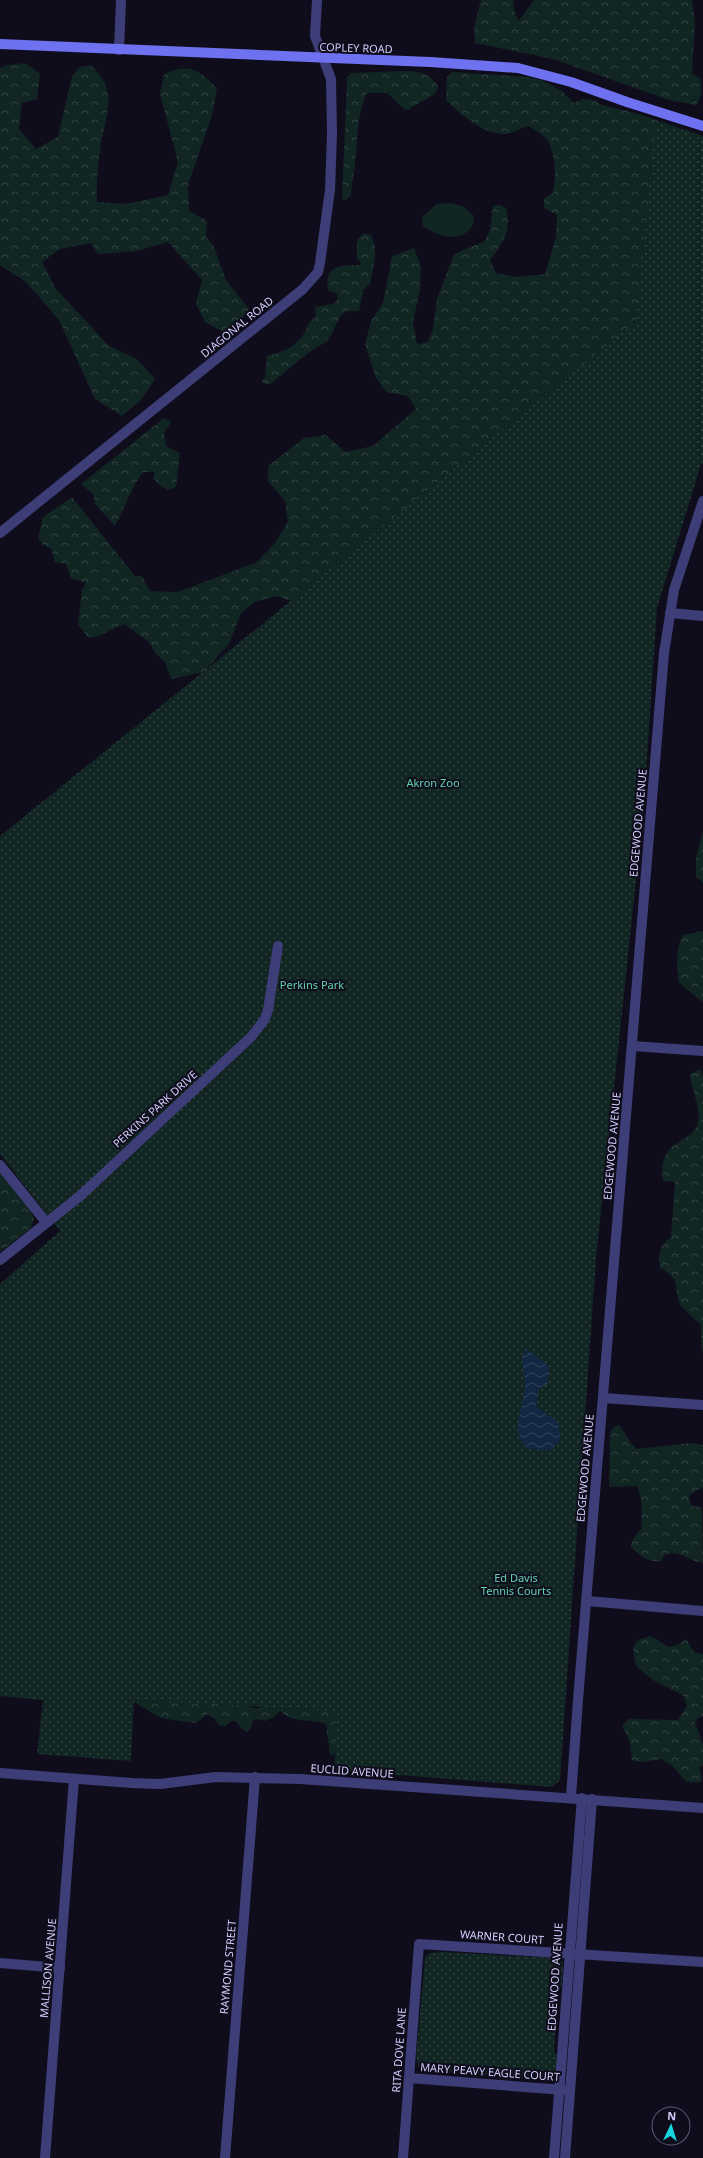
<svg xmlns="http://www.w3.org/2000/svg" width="703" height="2158" font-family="'Noto Sans',sans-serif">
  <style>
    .grass { fill: #112523 }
    .forest { fill: url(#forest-crowns) }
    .park { fill: url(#park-dots) }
    .water { fill: url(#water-waves) }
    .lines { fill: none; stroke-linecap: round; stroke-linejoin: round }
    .minor { stroke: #3d3e77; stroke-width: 10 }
    .tertiary { stroke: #3d3e77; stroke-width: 10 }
    .secondary { stroke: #6e72f1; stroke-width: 10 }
    .labels { text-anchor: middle; stroke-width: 4; stroke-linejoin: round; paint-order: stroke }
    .street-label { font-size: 11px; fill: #d0cdfa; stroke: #0f0d1c }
    .park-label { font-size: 11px; fill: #61d2af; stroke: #0f0d1c }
  </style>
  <defs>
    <pattern id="forest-crowns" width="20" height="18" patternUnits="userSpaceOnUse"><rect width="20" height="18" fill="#112523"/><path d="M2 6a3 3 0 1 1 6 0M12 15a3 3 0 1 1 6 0" fill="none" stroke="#334344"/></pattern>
    <pattern id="park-dots" width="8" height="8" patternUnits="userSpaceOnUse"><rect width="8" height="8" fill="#112523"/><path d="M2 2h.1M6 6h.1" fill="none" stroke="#334344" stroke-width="1.8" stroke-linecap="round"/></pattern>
    <pattern id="water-waves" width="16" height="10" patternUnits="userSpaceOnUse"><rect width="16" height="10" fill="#122741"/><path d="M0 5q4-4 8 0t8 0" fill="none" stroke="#33455d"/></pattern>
  </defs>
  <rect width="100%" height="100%" fill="#0f0d1c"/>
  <!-- grass -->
  <path class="grass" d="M452,203L464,207L474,216C475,235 455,240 440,235C434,233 428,229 423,227L422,217L437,204Z"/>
  <!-- forest -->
  <g class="forest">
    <path d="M481,0H513L514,10L519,21L534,0H692L695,20L692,74L700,78C703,90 702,95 696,105L669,100L553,59L475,43L474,27Z"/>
    <path d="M25,63L40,74L37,99L22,103L19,129L36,149L58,137L72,76L80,67L91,65C121,93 104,117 100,150C98,167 96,186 97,202L126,204L168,195L178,162L160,94L164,75C188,62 199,70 217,88L213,112L188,185L189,211L207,221L206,237L214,247L226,280L249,309L236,327L227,334L205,322L196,304L202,280L168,242L137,251L98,254L91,243L60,249L42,262L56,289L109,346L137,359L155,379L141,400L122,416L95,399L59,320L26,282L0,265V68L7,65Z"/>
    <path d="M408,71C422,72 430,74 438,86C435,100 419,100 409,110L404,109L387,93H367C356,116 358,139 355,164C354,175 351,185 351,196L346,200L342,199L347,78L351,73Z"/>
    <path d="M452,72L528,77L542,80L563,92L574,103L582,99L593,100L602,105L635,113L703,136V464L684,467L330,577L291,601L277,596L255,602L241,613L229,644L203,672L171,679L165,662L156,654L149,642L124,624C111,629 102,636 89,638L78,625L82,590L86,583L71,578L66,564L55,562L51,548L43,545L38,538L43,517L72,497L135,576H142L150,591L178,592L257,562L275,543L288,522L285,501L268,481V466L304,438L326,435L345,452L373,446L416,409L408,396L386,392L375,376L365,344L371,321L383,303L392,256L414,248L421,266L420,289L413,322L417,344L428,342L433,329L437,299L454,254L485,241L490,230L493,206L500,205L506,208C512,231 503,243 490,260L496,273L517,277L545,274L556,237L557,215L544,208V198L553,193C556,176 556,156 548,141C545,135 534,130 528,126C521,128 512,134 504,134C485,135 458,113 446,100L447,77Z"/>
    <path d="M363,233L371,235L375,246V259L370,284L363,290L359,311H347L341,315L328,341L312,350L270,384H264L262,381L265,377L267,356C281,353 295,347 303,335C309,327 306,323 316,317L315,307L333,304L337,300L338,294L329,291C327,286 327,284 328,278C331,263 350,266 361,265L360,261L357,260V240Z"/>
    <path d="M164,418L171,422L164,433L166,446L180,453L176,487L168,490L161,486L153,478L155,472H143L134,486L115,526L95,504L93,494L81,484Z"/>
    <path d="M703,832V883L696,876V857Z"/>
    <path d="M703,931V1002L679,983C677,966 675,950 683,935Z"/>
    <path d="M700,1069L703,1076V1353L701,1345V1325C696,1320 682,1308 680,1304C673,1286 681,1278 660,1268C658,1254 659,1246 671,1237L675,1182L663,1181C657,1136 694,1145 698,1122C701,1104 691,1091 690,1074Z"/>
    <path d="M0,1169L27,1204L34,1218L31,1228L0,1252Z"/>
    <path d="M619,1425C626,1433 629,1443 637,1449L691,1443L703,1445V1488L697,1490L689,1496L691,1506L702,1507L703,1563C686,1560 683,1551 665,1554L661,1561C648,1563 639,1555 630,1546L637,1533L641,1530C642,1515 643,1499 637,1486L609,1487L610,1434L613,1427Z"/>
    <path d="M650,1636L669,1647L680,1644L686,1639L694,1652L703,1654V1716L698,1718L695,1722L703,1744V1765L699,1768L702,1776L701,1782C684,1784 685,1780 675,1769C672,1765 666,1762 662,1759L641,1762L632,1760L630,1742L622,1725L629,1719L678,1720L687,1706L683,1695L653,1680L636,1666L633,1648L638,1640Z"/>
    <path d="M336,1659L340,1725L335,1753L330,1756L326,1724C308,1718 295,1724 280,1711L274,1717L265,1721L256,1719L253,1720L251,1728L247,1732L241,1728L236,1721H231L226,1726H220L215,1719L207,1714L199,1721L194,1723L161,1718L134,1702V1698L239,1703L257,1709L266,1702Z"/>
  </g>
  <!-- park -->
  <g class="park">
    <path d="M656,123L703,139V458L657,608L644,804L596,1258L560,1780L552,1787L334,1770L338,1711L134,1699L131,1761L37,1754L43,1700L0,1696V1284L60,1231L0,1154V836L636,322Z"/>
    <path d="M441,1952L555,1958L563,1963L562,1985L557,1993L554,2052L557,2055C557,2065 558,2076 547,2080L427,2070L418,2066L416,2057L425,1958L429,1953Z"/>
  </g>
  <!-- water -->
  <path class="water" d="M527,1349L550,1367L547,1384L539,1388L536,1406L559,1423L560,1441L551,1450L541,1451L525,1447C510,1427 524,1407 525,1384C525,1374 522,1365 522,1356Z"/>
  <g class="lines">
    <!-- minor -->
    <g class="minor">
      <path d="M119,50L121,0"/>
      <path d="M670,613L703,616"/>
      <path d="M633,1046L703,1051"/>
      <path d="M0,1165L46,1222"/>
      <path d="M0,1260L80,1196L251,1037L265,1019L268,1010L278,946"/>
      <path d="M603,1398L703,1405"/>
      <path d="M587,1601L703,1611"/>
      <path d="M571,1797L578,1700L664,653L674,590L703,501"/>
      <path d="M0,1963L60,1968"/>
      <path d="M409,2078L564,2090"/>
      <path d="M45,2158L74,1779"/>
      <path d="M225,2158L255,1777"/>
      <path d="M403,2158L419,1944L703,1962"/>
      <path d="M554,2158L582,1798"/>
      <path d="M565,2158L592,1799"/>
    </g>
    <!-- tertiary -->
    <g class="tertiary">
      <path d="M0,533L303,289L318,272L320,263L330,190L332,134L331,79L315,36L317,0"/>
      <path d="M0,1773L132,1783L160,1784L216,1777L300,1779L703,1808"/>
    </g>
    <!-- secondary -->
    <path class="secondary" d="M0,44L430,62L518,68L571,82L627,102L703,126"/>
  </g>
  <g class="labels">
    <!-- street labels -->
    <g class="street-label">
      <text transform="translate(356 48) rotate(2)" y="4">COPLEY ROAD</text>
      <text transform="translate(237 327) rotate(-39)" y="4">DIAGONAL ROAD</text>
      <text transform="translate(638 823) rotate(-85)" y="4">EDGEWOOD AVENUE</text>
      <text transform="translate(155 1109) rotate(-42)" y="4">PERKINS PARK DRIVE</text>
      <text transform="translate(612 1146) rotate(-85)" y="4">EDGEWOOD AVENUE</text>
      <text transform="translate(585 1468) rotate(-85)" y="4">EDGEWOOD AVENUE</text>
      <text transform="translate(352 1771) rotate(4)" y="4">EUCLID AVENUE</text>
      <text transform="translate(502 1937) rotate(4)" y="4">WARNER COURT</text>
      <text transform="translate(228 1967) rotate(-85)" y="4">RAYMOND STREET</text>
      <text transform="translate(48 1968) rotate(-85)" y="4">MALLISON AVENUE</text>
      <text transform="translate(555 1977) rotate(-86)" y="4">EDGEWOOD AVENUE</text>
      <text transform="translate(399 2050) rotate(-86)" y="4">RITA DOVE LANE</text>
      <text transform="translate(490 2072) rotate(4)" y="4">MARY PEAVY EAGLE COURT</text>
    </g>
    <!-- park labels -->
    <g class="park-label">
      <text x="433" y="787">Akron Zoo</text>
      <text x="312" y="989">Perkins Park</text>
      <text x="516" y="1582">Ed Davis<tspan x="516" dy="13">Tennis Courts</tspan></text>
    </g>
  </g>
  <!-- north arrow -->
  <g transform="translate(671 2126) rotate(4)"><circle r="19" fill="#0f0d1c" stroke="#5c5a75"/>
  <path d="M0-3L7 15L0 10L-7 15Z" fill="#16d5de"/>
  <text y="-6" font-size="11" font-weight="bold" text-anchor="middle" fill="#d0cdfa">N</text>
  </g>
</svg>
